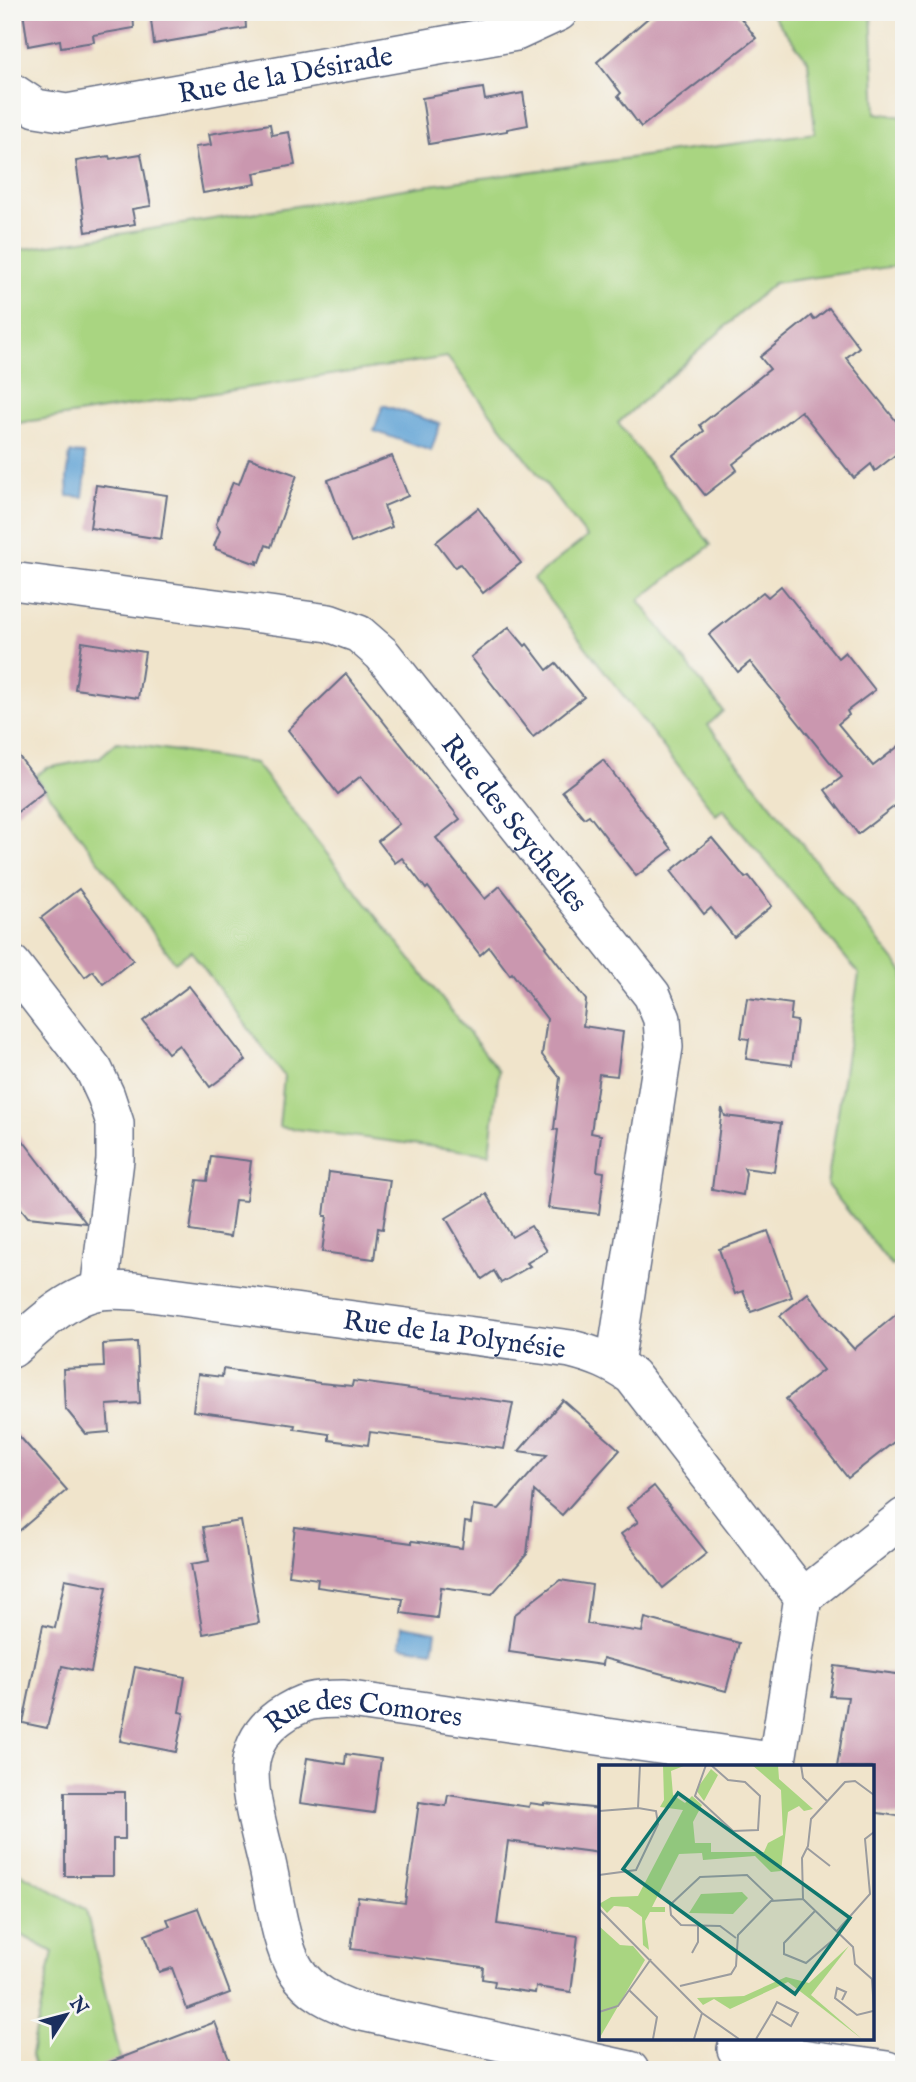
<svg xmlns="http://www.w3.org/2000/svg" width="916" height="2082" font-family="'IM FELL English',serif">
  <style>
    .green { fill: #a9d581; stroke: #628270; stroke-width: 2 }
    .water { fill: #63a4d6; stroke: #3f6a9a; stroke-width: 2 }
    .building { fill: #ca97af }
    .lines { fill: none; stroke-linecap: round; stroke-linejoin: round }
    .street-casing { stroke: #666e84; stroke-width: 40 }
    .street { stroke: #fff; stroke-width: 37 }
    .labels { text-anchor: middle; stroke-width: 7; stroke-linejoin: round; paint-order: stroke }
    .street-label { font-size: 28px; fill: #1b2f5e; stroke: #f6f6f2 }
    .inset-road { fill: none; stroke: #9b9c9f; stroke-width: 2 }
    .view { fill: #0f766e; fill-opacity: 0.15; stroke: #0f766e; stroke-width: 3.5 }
    .inset-edge { fill: none; stroke: #1b2f5e; stroke-width: 3.5 }
  </style>
  <rect width="100%" height="100%" fill="#f6f6f2"/>
  <filter id="ink" filterUnits="userSpaceOnUse"><feTurbulence type="fractalNoise" baseFrequency=".0143" numOctaves="2"/><feDisplacementMap in="SourceGraphic" scale="14" xChannelSelector="R" yChannelSelector="G"/><feConvolveMatrix kernelMatrix="1 2 1 2 8 2 1 2 1" color-interpolation-filters="sRGB"/></filter>
  <filter id="wash" filterUnits="userSpaceOnUse"><feTurbulence type="fractalNoise" baseFrequency=".00686" numOctaves="4" result="noise"/><feDisplacementMap in="SourceGraphic" scale="28" xChannelSelector="R" yChannelSelector="G"/><feGaussianBlur stdDeviation="1.57" result="paint"/><feColorMatrix in="noise" values="0 0 0 0 0 0 0 0 0 0 0 0 0 0 0 0 0 1.4 0 .05"/><feComposite in="paint" operator="in"/></filter>
  <g filter="url(#wash)">
    <rect width="100%" height="100%" fill="#f0e4cb"/>
    <!-- green -->
    <g class="green">
      <path d="M770,12H871L876,113L904,117V265L774,283L618,423L711,545L639,600L723,711L708,725L904,973V1257L892,1266L827,1185L859,974L723,809L716,815L533,579L587,537L447,357L12,424V251L416,187L815,133L808,61Z"/>
      <path d="M117,742L255,763L499,1071L489,1154L279,1127L284,1076L191,951L175,962L35,776L47,768L99,758Z"/>
      <path d="M12,1868L86,1910L123,2070H35L31,2054L53,1952L12,1930Z"/>
    </g>
    <!-- water -->
    <g class="water">
      <path d="M383,405L440,424L431,451L374,431Z"/>
      <path d="M70,453L84,454L86,473L83,497L68,496L67,479Z"/>
      <path d="M402,1626L436,1632L433,1651L400,1646Z"/>
    </g>
    <g id="blocks">
      <!-- building -->
      <g class="building">
        <path d="M23,12H133L134,28L93,35L94,42L61,47L60,40L28,46Z"/>
        <path d="M150,12H245L246,28L154,44Z"/>
        <path d="M655,12H736L756,38L641,127L618,96L621,93L597,62Z"/>
        <path d="M483,88L485,100L523,93L528,125L507,129V131L429,144L422,98Z"/>
        <path d="M270,124L272,135L289,132L295,165L254,173L256,184L203,193L195,147L211,145L209,134Z"/>
        <path d="M141,154L151,206L132,209L135,224L86,232L76,161L109,156L110,159Z"/>
        <path d="M829,308L859,347L846,358L904,431V448L875,471L871,464L854,478L801,411L733,464L737,470L705,495L673,455L704,431L700,425L770,369L760,357L811,316L814,320Z"/>
        <path d="M392,456L408,496L384,506L392,527L351,543L328,480Z"/>
        <path d="M249,458L297,475L271,547L266,545L260,562L257,561V564L216,549V547L214,546L220,531L216,524L233,482L239,484Z"/>
        <path d="M96,485L167,495L161,539L90,528Z"/>
        <path d="M478,508L521,563L483,593L460,564L455,567L436,542Z"/>
        <path d="M781,586L838,658L845,652L875,690L847,711L849,715L838,724L873,766L904,742V799L858,834L825,790L842,777L750,662L738,672L709,635L763,592L768,597Z"/>
        <path d="M509,627L525,646L527,644L547,670L556,663L584,697L533,737L471,657Z"/>
        <path d="M82,642L145,652L138,698L75,689Z"/>
        <path d="M346,674L460,819L436,838L485,899L500,886L547,946L545,947L586,1000L583,1026L623,1032L617,1076L599,1074L591,1133L601,1135L597,1171L604,1172L599,1214L548,1208L558,1130L554,1129L560,1078L542,1055L547,1019L512,973L510,975L489,947L480,955L428,887L426,889L402,858L395,863L378,841L399,824L361,776L338,794L288,730Z"/>
        <path d="M12,747L45,791L12,816Z"/>
        <path d="M603,760L672,849L636,876L589,815L584,818L562,791Z"/>
        <path d="M712,838L745,878L749,876L772,906L734,937L711,908L704,914L671,871Z"/>
        <path d="M79,889L133,960L103,984L93,971L85,977L41,918Z"/>
        <path d="M189,986L246,1060L210,1087L179,1045L168,1053L143,1021Z"/>
        <path d="M747,998L792,1004L790,1020L797,1021L792,1065L746,1059L749,1039L741,1038Z"/>
        <path d="M722,1108L725,1116L781,1123L774,1172L744,1168L746,1173L743,1195L712,1189Z"/>
        <path d="M12,1126L86,1223L28,1217L12,1197Z"/>
        <path d="M211,1156L251,1161L246,1201L235,1200L230,1237L190,1231L197,1180L207,1181Z"/>
        <path d="M329,1172L390,1180L383,1229L378,1228L374,1259L322,1252L327,1216H324Z"/>
        <path d="M486,1194L512,1237L531,1226L547,1251L527,1263L530,1266L501,1283L494,1271L482,1279L446,1218Z"/>
        <path d="M768,1231L792,1297L751,1312L743,1291L735,1294L719,1249Z"/>
        <path d="M808,1293L826,1318L854,1349L904,1308V1434L848,1478L786,1399L823,1370L780,1316Z"/>
        <path d="M137,1342L140,1403L107,1405L109,1432L86,1434L65,1408L63,1369L104,1367L103,1344Z"/>
        <path d="M223,1369L320,1383L352,1386L353,1381L513,1403L504,1449L370,1432L368,1445L329,1440V1434L294,1429L295,1425L193,1411L198,1374L222,1377Z"/>
        <path d="M563,1400L620,1450L562,1515L534,1491L527,1554L492,1594L441,1587L437,1618L401,1613L403,1599L317,1587L318,1579L289,1575L295,1527L412,1543V1541L462,1548L465,1522L471,1523L473,1505L499,1509L547,1455L519,1451Z"/>
        <path d="M12,1428L67,1490L12,1537Z"/>
        <path d="M654,1486L707,1553L663,1588L621,1534L638,1522L627,1508Z"/>
        <path d="M241,1521L259,1623L203,1634L191,1564L209,1561L203,1527Z"/>
        <path d="M65,1579L107,1587L91,1672L62,1666L47,1728L23,1723L43,1625L55,1628Z"/>
        <path d="M560,1580L592,1585L587,1624L642,1632L645,1618L739,1643L726,1691L603,1658L602,1665L509,1652L514,1615Z"/>
        <path d="M835,1666L904,1675V1817L872,1812V1767H837L848,1697L830,1696Z"/>
        <path d="M135,1667L185,1677L179,1712L184,1713L176,1752L120,1741Z"/>
        <path d="M346,1754L381,1759L374,1813L300,1803L307,1758L345,1764Z"/>
        <path d="M65,1792H125V1839H113V1876H65Z"/>
        <path d="M448,1795L529,1807L530,1803L544,1805V1803L601,1809V1853L508,1841L497,1924L578,1936L571,1992L536,1987L535,1993L494,1987L495,1981L482,1979L483,1967L351,1949L358,1897L405,1903L419,1802L446,1806Z"/>
        <path d="M198,1908L230,1993L187,2009L172,1968L159,1972L145,1935L170,1926L167,1919Z"/>
        <path d="M215,2022L233,2070H97V2067Z"/>
      </g>
    </g>
  </g>
  <g filter="url(#ink)">
    <use href="#blocks" fill-opacity="0" stroke="#666e84" stroke-width="2"/>
    <g class="lines">
      <defs>
        <g id="street">
          <path id="s1" d="M12,92L36,108L67,113L516,32L559,12"/>
          <path id="s2" d="M12,581L329,623L359,634L382,654L652,995L662,1019L664,1047L615,1364"/>
          <path d="M12,964L94,1070L106,1096L115,1123V1160L99,1291"/>
          <path id="s3" d="M12,1349C35,1329 70,1294 101,1291C112,1289 124,1291 135,1291L571,1349C595,1355 612,1362 632,1376L803,1597"/>
          <path d="M776,1767L803,1597L904,1517"/>
          <path d="M736,2049L887,2070"/>
          <path id="s4" d="M630,2070L357,2011C332,2002 311,1993 296,1970C281,1947 275,1900 269,1872C263,1842 246,1791 251,1761C254,1743 264,1728 279,1717C303,1700 314,1699 344,1699L777,1762"/>
        </g>
      </defs>
      <!-- street casing -->
      <use href="#street" class="street-casing"/>
      <!-- street -->
      <use href="#street" class="street"/>
    </g>
  </g>
  <g class="labels">
    <!-- street labels -->
    <g class="street-label">
      <text dy="10" stroke="none"><textPath href="#s1" startOffset="282">Rue de la Désirade</textPath></text>
      <text dy="10" stroke="none"><textPath href="#s2" startOffset="597">Rue des Seychelles</textPath></text>
      <text dy="10" stroke="none"><textPath href="#s3" startOffset="464">Rue de la Polynésie</textPath></text>
      <text dy="10" stroke="none"><textPath href="#s4" startOffset="710">Rue des Comores</textPath></text>
    </g>
  </g>
  <!-- overview -->
  <g transform="translate(599 1765)">
    <rect width="275" height="275" fill="#f0e4cb"/>
    <path d="M64,0H87L72,6L74,30L86,38L93,31L103,40L94,57L96,78H112V87H165L169,78L184,70L182,25L153,0H179L180,14L214,44L205,46L200,41L189,47L182,106L172,107L156,91L104,95L103,88L80,89L53,142H66V147H51L46,156L50,185L44,180L43,152L29,142L15,141L8,148L0,139L12,132L39,131L84,45L61,42L65,35ZM112,4L119,10L105,36L97,25ZM143,127L149,133L134,149L90,148L102,129ZM0,161L21,180L34,181L46,195L0,274ZM250,181L212,230L263,274L189,217L131,244L115,234L104,240L98,233L145,231L187,212L210,218Z" fill="#a9d581"/>
    <path class="inset-road" d="M107,0L96,31L134,66L159,65L161,31L146,17L129,15L112,0M202,0L204,13L228,36M275,30L256,16L246,17L212,54L209,81L203,93L204,134L254,182L256,199L273,214L275,246M0,46L39,43L41,0M208,83L231,101M0,110L37,105L59,59L57,46L39,43M0,144L103,248L140,274M216,146L185,178V189L207,198L241,169M238,166L271,129L266,74L275,67M137,173L121,161L82,160L72,150L71,140L101,112L148,110L174,135M93,188L99,177V161M81,221L132,209L137,201L139,170L172,136L204,134M30,225L58,252L54,274M243,235L247,227L238,223L236,233L258,250L274,246M0,247L19,241L52,194M95,274L103,248M157,274L172,249L178,237L199,248L192,261L172,249"/>
    <path class="view" d="M79,28L251,153L196,229L24,104Z"/>
    <rect width="275" height="275" class="inset-edge"/>
  </g>
  <!-- margin -->
  <rect width="916" height="2082" fill="none" stroke="#f6f6f2" stroke-width="42"/>
  <!-- north arrow -->
  <g transform="translate(66 2015) rotate(54)" stroke="#f6f6f2" stroke-width="5" paint-order="stroke">
  <path d="M0-5L12 26L0 18L-12 26Z" fill="#1b2f5e"/>
  <text y="-10" font-size="19" font-weight="bold" text-anchor="middle" fill="#1b2f5e">N</text>
  </g>
</svg>
